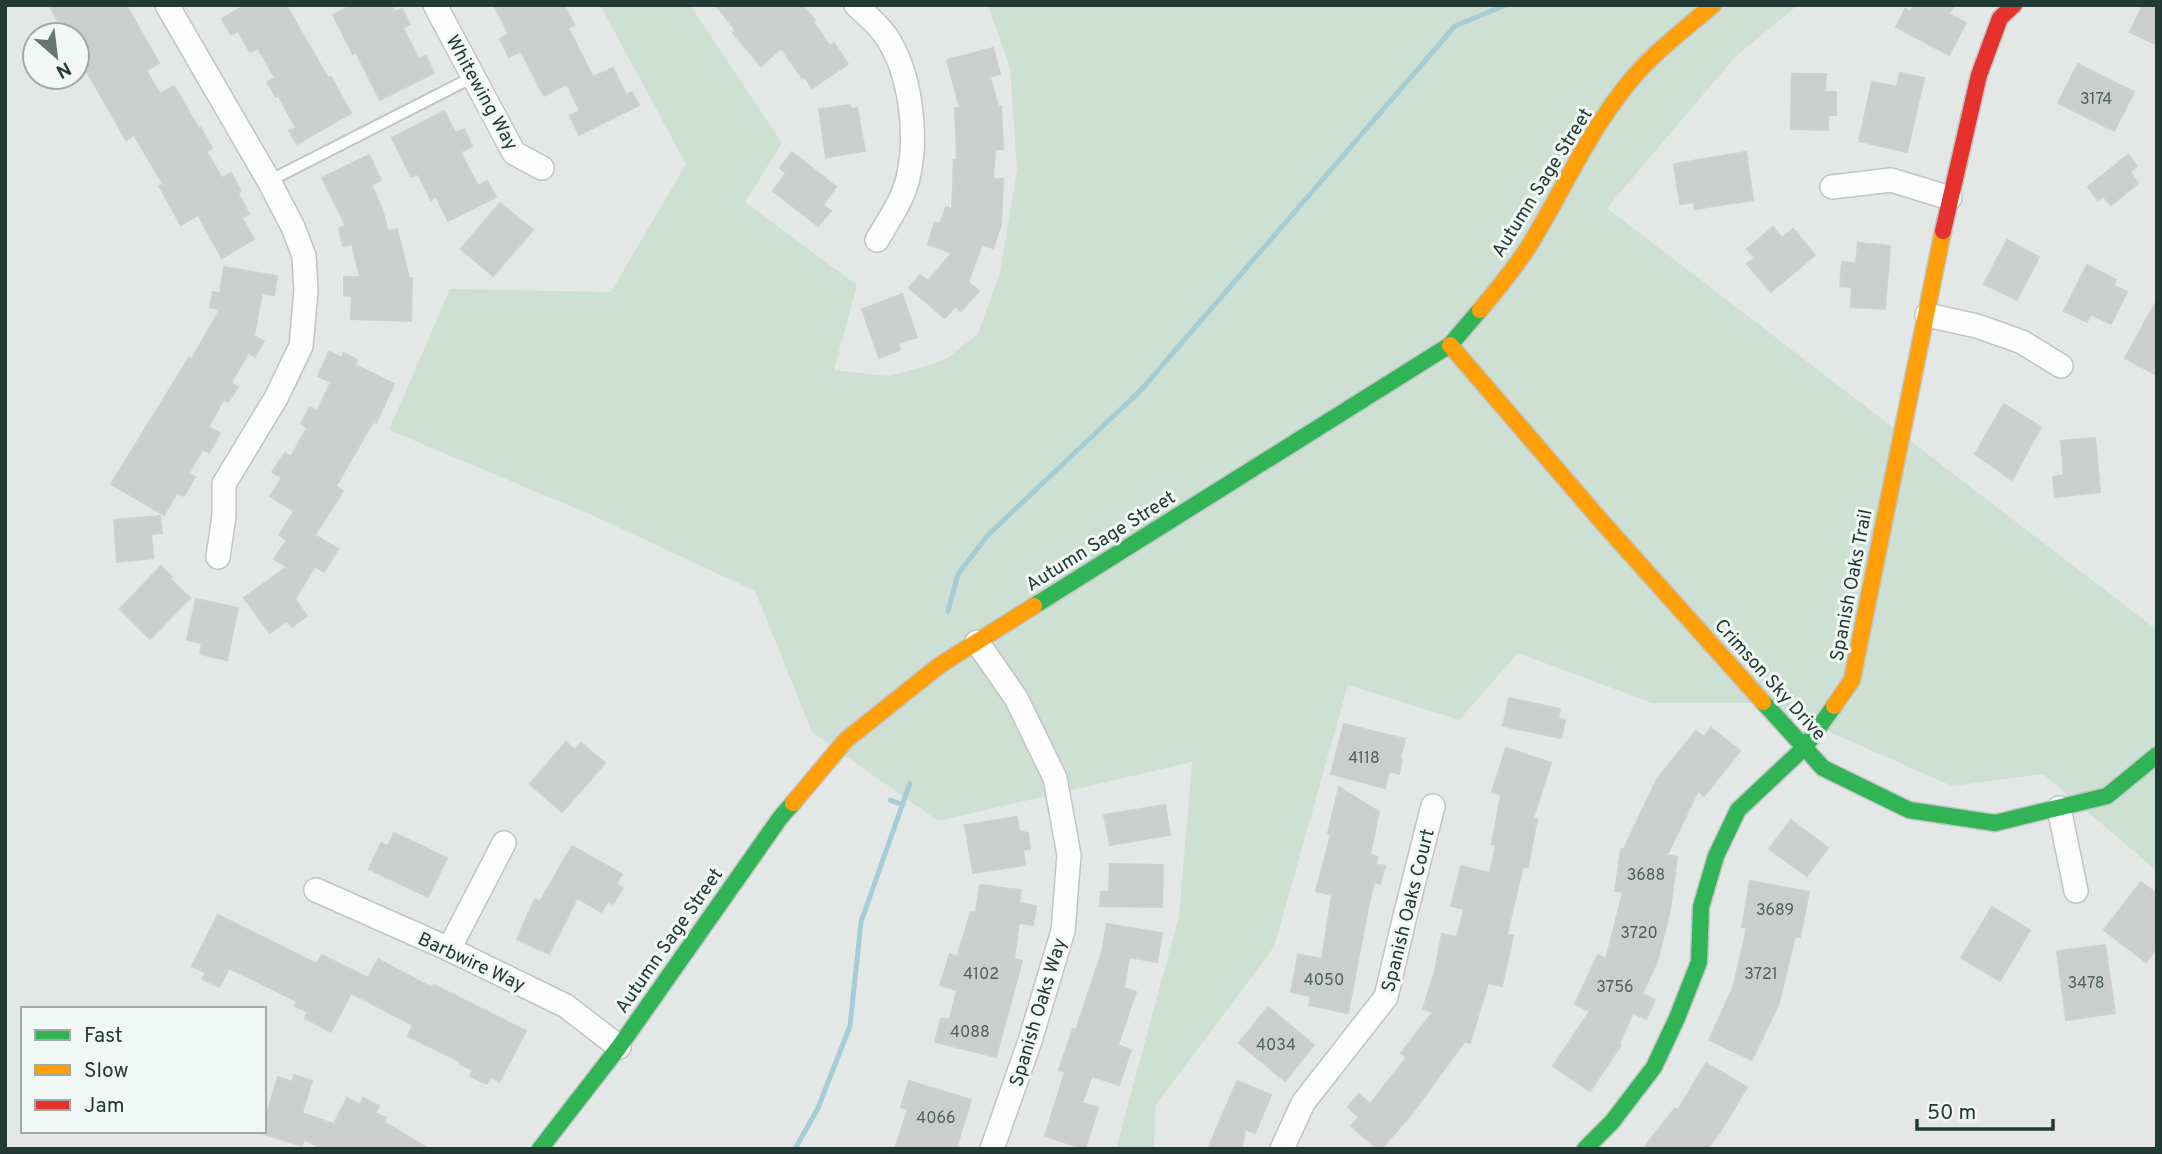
<svg xmlns="http://www.w3.org/2000/svg" width="2162" height="1154" font-family="Overpass,sans-serif">
  <style>
    .green { fill: #cde0d3 }
    .lines { fill: none; stroke-linecap: round; stroke-linejoin: round }
    .stream { stroke: #a6cdd4; stroke-width: 5 }
    .building { fill: #cacfcd; stroke: #ccd1cf; stroke-width: 2 }
    .lane-casing { stroke: #c0c5c3; stroke-width: 14 }
    .street-casing { stroke: #c0c5c3; stroke-width: 26 }
    .fast-casing { stroke: #bfc5c3; stroke-width: 19 }
    .slow-casing { stroke: #bfc5c3; stroke-width: 19 }
    .jam-casing { stroke: #bfc5c3; stroke-width: 19 }
    .lane { stroke: #fbfcfb; stroke-width: 10 }
    .street { stroke: #fbfcfb; stroke-width: 23 }
    .fast { stroke: #30b455; stroke-width: 16 }
    .slow { stroke: #ff9f0a; stroke-width: 16 }
    .jam { stroke: #e5322d; stroke-width: 16 }
    .labels { text-anchor: middle; stroke-width: 6; stroke-linejoin: round; paint-order: stroke }
    .number-label { font-size: 16px; fill: #4d605b }
    .street-label { font-size: 19px; fill: #223a34; stroke: #f1f7f4 }
  </style>
  <rect width="100%" height="100%" fill="#e3e8e6"/>
  <!-- green -->
  <path class="green" d="M600,5H690L782,143L745,202L857,285L834,370L888,376L920,368L946,359L978,334L1000,272L1017,170L1010,68L988,5H1798L1735,57L1607,208L2157,630V871L2043,774L1952,786L1764,703H1652L1518,653L1459,720L1348,685L1274,947L1155,1106L1154,1149H1116L1179,916L1192,762L938,821L812,732L755,591L594,516L389,430L450,289L611,292L686,164Z"/>
  <g class="lines">
    <!-- stream -->
    <g class="stream">
      <path d="M948,611L958,574L988,535L1141,390L1455,26L1506,5"/>
      <path d="M890,800L903,805"/>
      <path d="M795,1149L818,1108L850,1026L861,922L910,783"/>
    </g>
  </g>
  <!-- building -->
  <g class="building">
    <path d="M49,5H126L159,63L146,70L160,94L174,86L199,129L201,128L212,148L206,151L222,178L231,173L241,191L238,193L249,214L242,218L254,239L222,258L198,215L181,225L159,186L163,184L134,135L126,140L77,54V35H66Z"/>
    <path d="M245,5H286L328,78L331,77L351,113L297,144L289,131L296,128L278,95L276,97L267,82L275,78L258,48L250,52L238,31L231,35L222,19Z"/>
    <path d="M352,5H391L394,12L402,9L410,24L403,28L419,59L426,56L434,73L380,100L356,52L353,54L333,15Z"/>
    <path d="M494,5H564L574,25L568,28L593,77L613,68L626,95L632,92L639,105L579,135L570,116L580,111L567,84L544,96L521,51L509,57L500,39L509,34Z"/>
    <path d="M716,5H802L815,20L813,22L830,46L834,43L848,64L812,88L805,77L802,78L781,48L761,66L733,33L736,31Z"/>
    <path d="M1914,5H1954L1949,14L1966,23L1949,55L1896,27L1905,9L1911,12Z"/>
    <path d="M2143,5H2157V45L2130,32Z"/>
    <path d="M993,48L1000,74L990,77L998,106H1001L1003,149H995L993,179H1003L1001,225L993,248L982,245L968,282L979,291L961,311L955,306L945,318L909,288L920,275L928,281L952,253L928,244L935,222L940,224L946,207L952,209L954,160H957L955,108H960L947,60Z"/>
    <path d="M2078,64L2134,92L2114,131L2058,103Z"/>
    <path d="M1900,73L1924,78L1907,152L1859,141L1872,82L1897,87Z"/>
    <path d="M1792,74H1826L1825,92H1836V115H1828V130L1791,129Z"/>
    <path d="M850,105L851,109L857,108L865,151L826,157L819,109Z"/>
    <path d="M444,111L455,133L464,129L472,146L460,152L478,186L487,181L496,197L448,221L436,197L431,200L418,174L411,177L392,138Z"/>
    <path d="M792,152L836,187L823,205L831,211L818,226L773,191L786,173L780,168Z"/>
    <path d="M1746,152L1753,200L1695,209L1694,202L1680,204L1674,164Z"/>
    <path d="M369,155L381,180L371,185L382,209L388,231L397,229L409,278H412L411,321L351,319L352,296L344,295V277H360L352,244L343,246L339,228L346,226L322,178Z"/>
    <path d="M2128,155L2137,166L2130,172L2138,183L2111,205L2103,196L2098,200L2088,187Z"/>
    <path d="M500,203L533,230L493,276L461,249Z"/>
    <path d="M1773,227L1782,238L1793,229L1815,255L1771,292L1747,264L1755,258L1747,249Z"/>
    <path d="M2007,240L2039,257L2017,300L1984,284Z"/>
    <path d="M1858,243L1890,246L1885,309L1851,307L1852,287L1840,286L1842,262L1856,263Z"/>
    <path d="M2087,265L2116,280L2113,285L2127,292L2111,324L2091,314L2087,322L2064,311Z"/>
    <path d="M224,267L277,276L274,295L262,293L254,336L264,341L255,357L248,353L231,383L238,387L228,402L224,399L208,427L220,433L209,453L203,449L189,473L195,477L184,496L177,493L164,515L111,484L189,358L192,359L220,309L210,307L213,292L220,293Z"/>
    <path d="M902,294L917,337L898,343L900,350L879,358L862,309Z"/>
    <path d="M2157,300V375L2125,358Z"/>
    <path d="M329,352L342,358L344,353L357,360L355,365L394,384L376,423L373,422L336,486L343,491L315,535L338,549L324,572L315,566L295,599L307,616L292,627L287,621L270,633L244,598L287,567L274,559L287,540L279,535L294,511L270,496L282,478L272,472L285,453L291,457L307,428L301,424L310,407L317,411L331,382L318,376Z"/>
    <path d="M2004,404L2041,427L2012,480L1975,454Z"/>
    <path d="M2095,438L2100,492L2055,497L2053,477L2064,475L2061,441Z"/>
    <path d="M160,516L162,533L151,534L153,558L117,562L114,520Z"/>
    <path d="M161,566L172,577L170,579L190,598L150,639L120,609Z"/>
    <path d="M196,599L238,608L227,660L200,654L202,643L187,640Z"/>
    <path d="M1509,698L1560,709L1558,718L1565,720L1561,738L1503,726Z"/>
    <path d="M1344,724L1405,739L1400,759L1402,760L1399,774L1389,771L1385,788L1331,774Z"/>
    <path d="M1711,728L1740,751L1704,796L1698,791L1667,855L1677,857L1670,910L1657,962L1642,994L1655,1000L1646,1019L1633,1013L1619,1043L1621,1045L1590,1091L1553,1066L1590,1011L1575,1004L1598,955L1606,959L1623,892L1615,891L1621,849H1624L1657,779L1696,731L1704,737Z"/>
    <path d="M566,742L575,750L581,743L605,763L562,812L530,784Z"/>
    <path d="M1506,748L1551,763L1533,818L1537,819L1528,867L1523,866L1507,934L1513,936L1502,986L1488,983L1470,1043L1465,1041L1410,1116L1381,1149H1378L1351,1126L1359,1117L1348,1107L1359,1094L1370,1104L1407,1057L1401,1053L1433,1012L1423,1009L1435,971L1442,934L1457,937L1464,909L1451,906L1461,866L1490,873L1496,845L1492,844L1501,795L1492,792Z"/>
    <path d="M1339,787L1379,812L1370,854L1378,857L1376,864L1385,866L1380,884L1374,882L1368,908L1348,1013L1309,1005L1311,996L1291,992L1298,955L1322,959L1332,895L1316,891L1331,834L1328,833Z"/>
    <path d="M1165,805L1170,835L1110,845L1104,815Z"/>
    <path d="M1017,817L1019,831L1028,833L1030,849L1023,850L1025,865L973,873L965,825Z"/>
    <path d="M1791,820L1828,848L1807,876L1769,849Z"/>
    <path d="M394,833L447,858L428,897L369,869L381,843L388,846Z"/>
    <path d="M572,846L622,874L616,884L623,888L613,904L608,901L601,912L577,898L549,954L517,939L535,899L540,902Z"/>
    <path d="M1110,864L1163,865L1162,907L1100,906L1101,892H1109Z"/>
    <path d="M1750,881L1809,892L1800,937L1795,936L1779,1003L1752,1060L1709,1040L1733,988L1747,928L1742,927Z"/>
    <path d="M2141,882L2157,894V948L2146,962L2104,930Z"/>
    <path d="M980,885L1021,890L1019,903L1036,906L1033,925L1019,923L1014,959L1022,961L996,1057L935,1042L941,1019H950L957,990L940,985L950,954L957,957L971,912H976Z"/>
    <path d="M1992,907L2030,930L2000,981L1961,958Z"/>
    <path d="M218,915L317,964L322,955L368,978L378,959L432,988L434,985L526,1031L499,1082L491,1077L487,1084L470,1076L473,1070L460,1064L461,1062L408,1036L413,1025L351,993L331,1032L305,1018L308,1012L295,1006L297,1001L229,968L219,987L202,979L206,973L192,966Z"/>
    <path d="M1107,924L1162,933L1157,962L1129,957L1124,988L1136,992L1118,1045L1131,1050L1119,1085L1092,1076L1082,1103L1098,1108L1085,1149L1045,1136L1065,1072L1059,1070L1073,1029L1076,1030L1102,952Z"/>
    <path d="M2105,945L2115,1013L2066,1020L2057,951Z"/>
    <path d="M1268,1007L1314,1045L1285,1081L1239,1043Z"/>
    <path d="M1706,1063L1747,1087L1720,1132L1707,1149H1643L1675,1108L1678,1110Z"/>
    <path d="M294,1075L312,1081L302,1113L334,1124L347,1098L360,1105L363,1098L379,1106L375,1113L386,1118L384,1122L429,1149H323L304,1139L302,1146L261,1133L264,1131V1123L278,1077L292,1082Z"/>
    <path d="M909,1081L971,1100L956,1149H895L908,1109L901,1107Z"/>
    <path d="M1237,1081L1271,1095L1255,1133L1245,1129L1242,1149H1208Z"/>
  </g>
  <g class="lines">
    <defs>
      <path id="lane" d="M269,181L473,77"/>
      <g id="street">
        <path d="M167,5L269,181L293,227L304,256L306,291L301,346L276,398L224,484V516L218,557"/>
        <path d="M435,5L514,153L542,168"/>
        <path d="M856,5C867,15 878,25 886,36C911,73 918,135 908,178C903,200 888,221 877,240"/>
        <path d="M1832,187L1891,180L1950,198"/>
        <path d="M1927,315L1977,326L2022,342L2061,366"/>
        <path d="M977,642L1016,698L1055,778L1069,855L1063,931L1030,1041L992,1149"/>
        <path d="M2059,808L2076,891"/>
        <path d="M316,890L449,949L566,1006L619,1047"/>
        <path d="M449,949L504,843"/>
        <path d="M1282,1149L1303,1103L1386,997L1404,920L1433,806"/>
      </g>
      <g id="fast">
        <path d="M1034,606L1450,345L1480,310"/>
        <path d="M1763,702L1823,768L1909,810L1995,823L2107,796L2157,755"/>
        <path d="M540,1149L619,1047L780,818L793,803"/>
        <path d="M1585,1149L1612,1122L1654,1067L1677,1018L1699,962L1701,907L1716,856L1738,810L1805,747L1834,706"/>
      </g>
      <g id="slow">
        <path d="M1480,310C1497,290 1514,269 1529,246C1560,196 1584,141 1620,94C1645,59 1680,33 1713,5"/>
        <path d="M1450,345L1603,523L1763,702"/>
        <path d="M1834,706L1852,680L1943,231"/>
        <path d="M793,803L846,740L940,665L1034,606"/>
      </g>
      <path id="jam" d="M1943,231L1979,75L2000,18L2014,5"/>
    </defs>
    <!-- lane casing -->
    <use href="#lane" class="lane-casing"/>
    <!-- street casing -->
    <use href="#street" class="street-casing"/>
    <!-- fast casing -->
    <use href="#fast" class="fast-casing"/>
    <!-- slow casing -->
    <use href="#slow" class="slow-casing"/>
    <!-- jam casing -->
    <use href="#jam" class="jam-casing"/>
    <!-- lane -->
    <use href="#lane" class="lane"/>
    <!-- street -->
    <use href="#street" class="street"/>
    <!-- fast -->
    <use href="#fast" class="fast"/>
    <!-- slow -->
    <use href="#slow" class="slow"/>
    <!-- jam -->
    <use href="#jam" class="jam"/>
  </g>
  <g class="labels">
    <!-- number labels -->
    <g class="number-label">
      <text x="2096" y="104">3174</text>
      <text x="1364" y="763">4118</text>
      <text x="1646" y="880">3688</text>
      <text x="1775" y="915">3689</text>
      <text x="1639" y="938">3720</text>
      <text x="981" y="979">4102</text>
      <text x="1761" y="979">3721</text>
      <text x="1324" y="985">4050</text>
      <text x="2086" y="988">3478</text>
      <text x="1615" y="992">3756</text>
      <text x="970" y="1037">4088</text>
      <text x="1276" y="1050">4034</text>
      <text x="936" y="1123">4066</text>
    </g>
    <!-- street labels -->
    <g class="street-label">
      <text transform="translate(483 92) rotate(61)" y="7">Whitewing Way</text>
      <text transform="translate(1541 182) rotate(-58)" y="7">Autumn Sage Street</text>
      <text transform="translate(1100 540) rotate(-32)" y="7">Autumn Sage Street</text>
      <text transform="translate(1850 585) rotate(-79)" y="7">Spanish Oaks Trail</text>
      <text transform="translate(1771 679) rotate(48)" y="7">Crimson Sky Drive</text>
      <text transform="translate(1407 910) rotate(-76)" y="7">Spanish Oaks Court</text>
      <text transform="translate(668 940) rotate(-55)" y="7">Autumn Sage Street</text>
      <text transform="translate(472 961) rotate(25)" y="7">Barbwire Way</text>
      <text transform="translate(1037 1012) rotate(-73)" y="7">Spanish Oaks Way</text>
    </g>
  </g>
  <!-- border -->
  <rect width="2162" height="1154" fill="none" stroke="#223a34" stroke-width="14"/>
  <!-- legend -->
  <rect x="21" y="1007" width="245" height="126" fill="#f1f7f4" stroke="#9eaba7" stroke-width="2"/>
  <rect x="35" y="1030" width="35" height="10" fill="#30b455" stroke="#9eaba7" stroke-width="2"/>
  <text x="84" y="1042" font-size="21" fill="#223a34">Fast</text>
  <rect x="35" y="1065" width="35" height="10" fill="#ff9f0a" stroke="#9eaba7" stroke-width="2"/>
  <text x="84" y="1077" font-size="21" fill="#223a34">Slow</text>
  <rect x="35" y="1100" width="35" height="10" fill="#e5322d" stroke="#9eaba7" stroke-width="2"/>
  <text x="84" y="1112" font-size="21" fill="#223a34">Jam</text>
  <!-- north arrow -->
  <g transform="translate(56 56) rotate(152)"><circle r="33" fill="#f1f7f4" stroke="#9eaba7" stroke-width="2"/>
  <path d="M0-5L12 26L0 18L-12 26Z" fill="#667772"/>
  <text y="-10" font-size="19" font-weight="bold" text-anchor="middle" fill="#223a34">N</text>
  </g>
  <!-- scale -->
  <path d="M1917 1119v10h136v-10" fill="none" stroke="#223a34" stroke-width="3.5"/>
  <text x="1927" y="1119" font-size="21" fill="#223a34" stroke="#f1f7f4" stroke-width="5" paint-order="stroke">50 m</text>
</svg>
